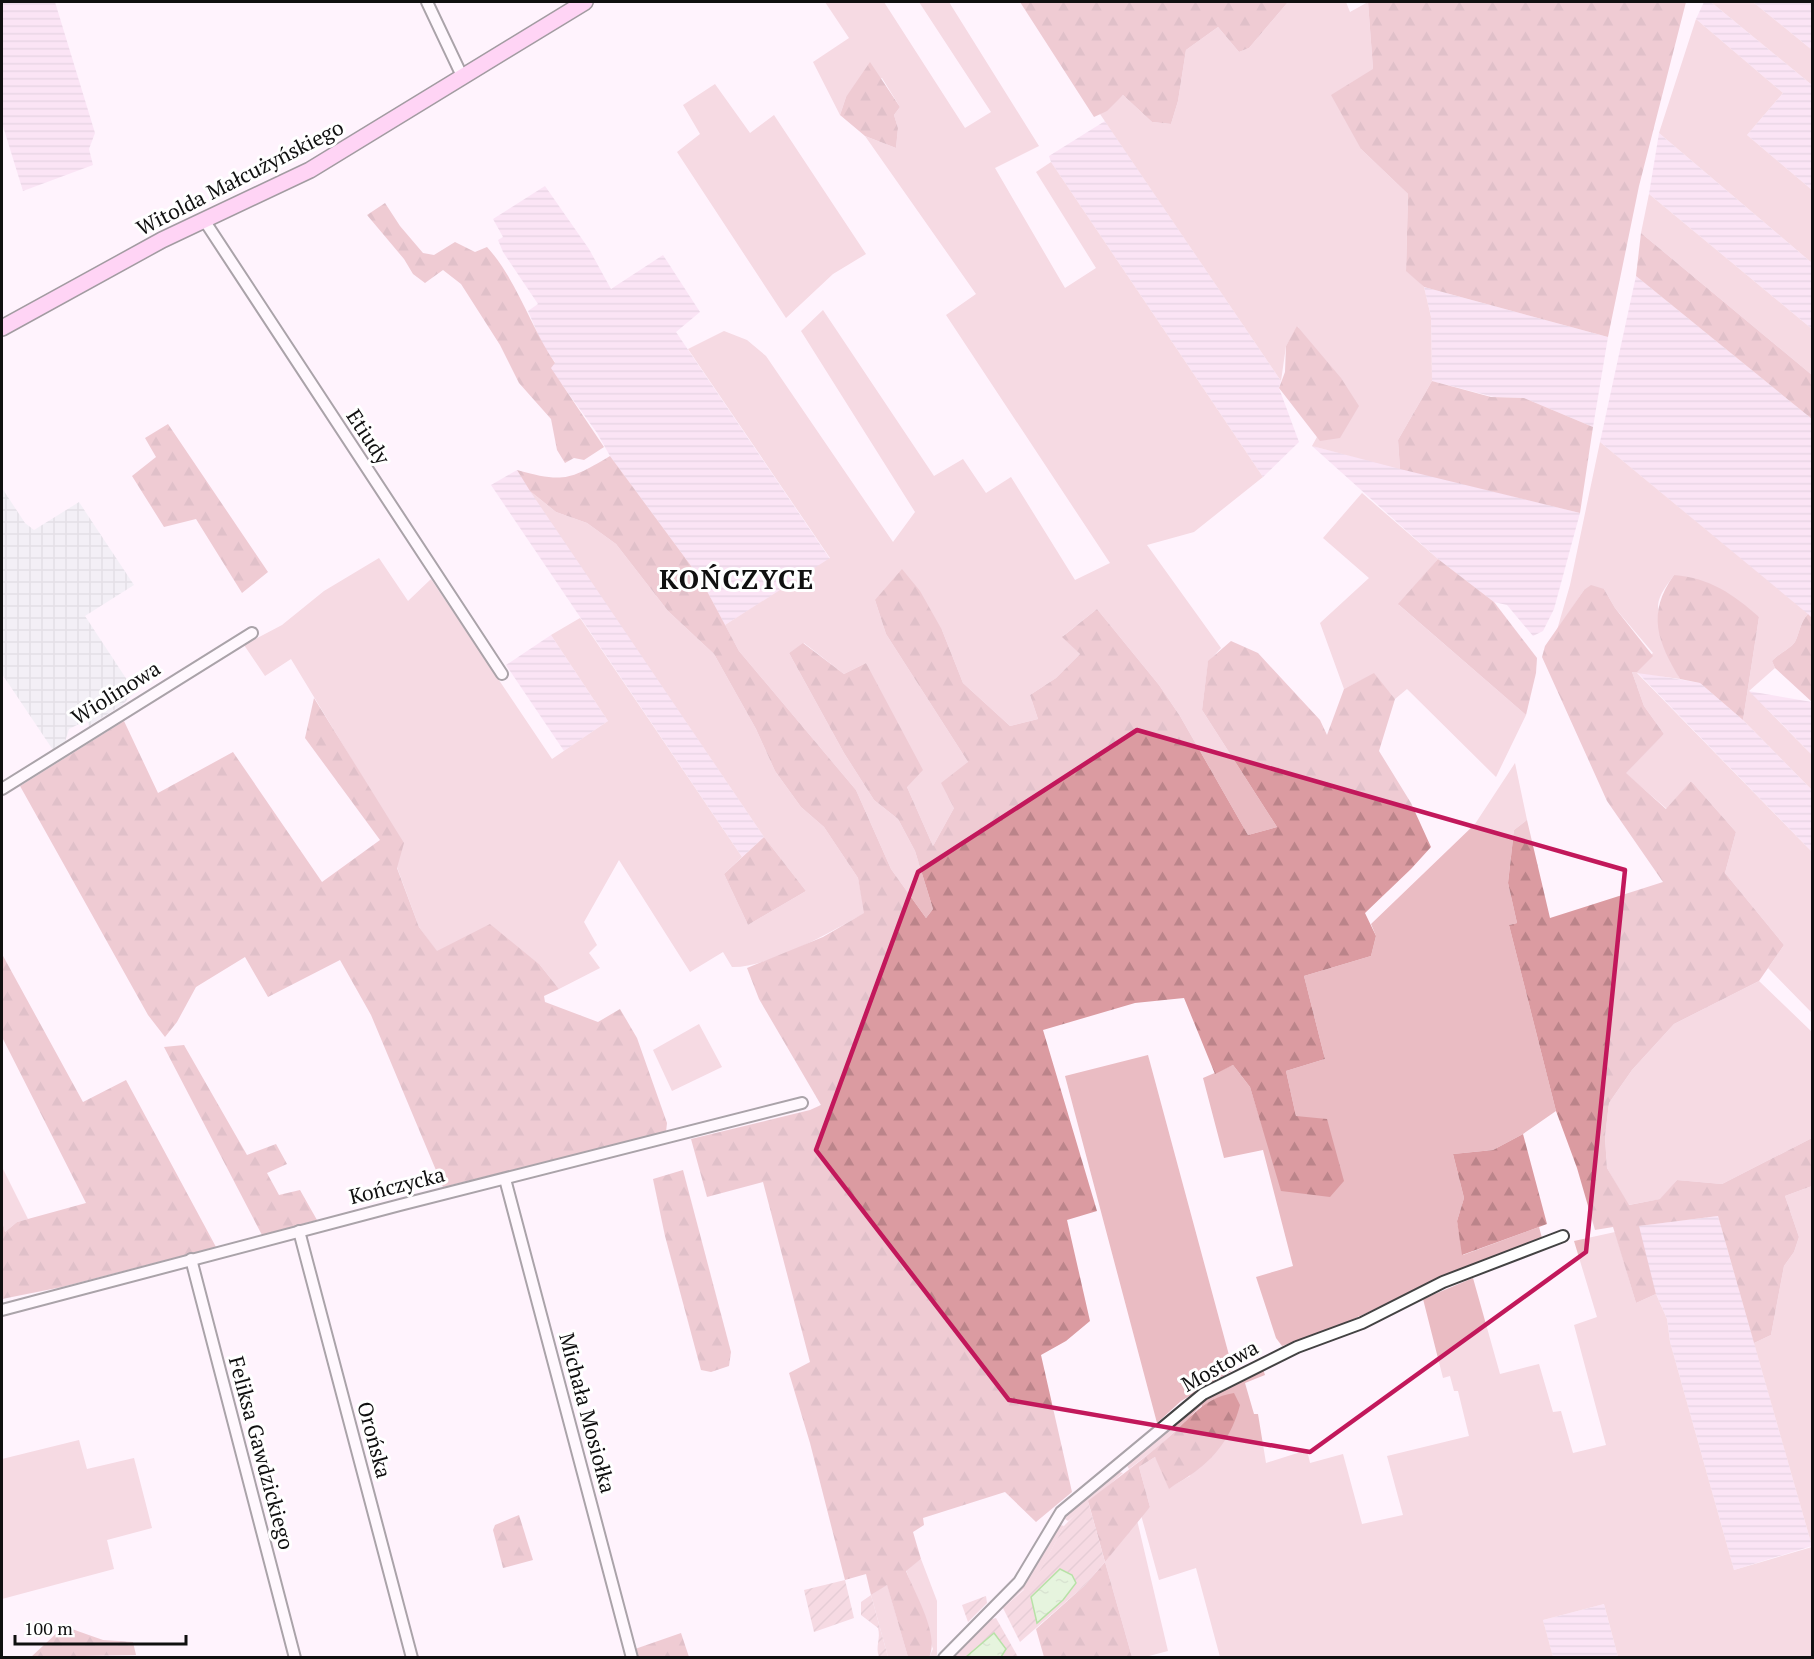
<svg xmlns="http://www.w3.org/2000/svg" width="1814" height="1659" font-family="'PT Serif',serif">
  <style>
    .industrial { fill: url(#industrial-grid) }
    .farmland { fill: url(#farmland-rules) }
    .grass { fill: #eabcc3 }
    .forest { fill: url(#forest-firs) }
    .garden { fill: url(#garden-furrows) }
    .water { fill: url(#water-ripples); stroke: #61ce3f; stroke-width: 1.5 }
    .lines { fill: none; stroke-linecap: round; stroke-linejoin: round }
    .street-casing { stroke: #434343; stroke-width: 14 }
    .secondary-casing { stroke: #323232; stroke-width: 18 }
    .street { stroke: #fff; stroke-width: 10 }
    .secondary { stroke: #feafea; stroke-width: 15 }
    .marked { fill: none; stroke: #c2185b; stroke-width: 4.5; stroke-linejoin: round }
    .labels { text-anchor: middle; stroke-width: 6; stroke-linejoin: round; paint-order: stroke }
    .street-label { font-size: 21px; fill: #101010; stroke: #fff }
    .district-label { font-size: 27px; font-weight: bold; letter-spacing: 1.5px; fill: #101010; stroke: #fff }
  </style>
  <defs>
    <pattern id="industrial-grid" width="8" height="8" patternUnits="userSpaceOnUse" patternTransform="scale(1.5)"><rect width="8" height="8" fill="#e5ecee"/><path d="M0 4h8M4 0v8" fill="none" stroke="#c3c9cb"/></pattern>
    <pattern id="farmland-rules" width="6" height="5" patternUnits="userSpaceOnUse" patternTransform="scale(1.5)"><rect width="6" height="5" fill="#f5d3ec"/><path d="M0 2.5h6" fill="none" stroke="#d1b4c9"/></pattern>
    <pattern id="forest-firs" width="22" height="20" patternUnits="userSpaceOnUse" patternTransform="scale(1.5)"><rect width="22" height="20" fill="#db9ba1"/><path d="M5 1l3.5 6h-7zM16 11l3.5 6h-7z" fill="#bb848a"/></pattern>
    <pattern id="garden-furrows" width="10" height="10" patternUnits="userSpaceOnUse" patternTransform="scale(1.5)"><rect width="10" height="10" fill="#eabcc3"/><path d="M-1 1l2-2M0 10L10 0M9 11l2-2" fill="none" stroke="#c8a1a6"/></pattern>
    <pattern id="water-ripples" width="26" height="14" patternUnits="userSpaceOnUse" patternTransform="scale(1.5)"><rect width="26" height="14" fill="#c8f6b8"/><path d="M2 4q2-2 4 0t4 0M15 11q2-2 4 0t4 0" fill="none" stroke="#abd29d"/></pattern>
  </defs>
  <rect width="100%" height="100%" fill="#fff3fd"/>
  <!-- industrial -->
  <path class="industrial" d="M2,488L25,523L34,530L79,502L134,585L85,616L135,692L122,705L89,726L87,720L69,729L65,742L53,750L2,674Z"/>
  <!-- farmland -->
  <g class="farmland">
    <path d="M2,2H55L95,133L89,149L93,165L23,191L2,123Z"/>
    <path d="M1704,2H1711L1812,85V190L1747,135L1783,93L1696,19Z"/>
    <path d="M1753,2H1812V50Z"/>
    <path d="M1105,121L1281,381L1279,388L1299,442L1263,477L1051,162L1049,156Z"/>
    <path d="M1659,133L1812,263V329L1649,194Z"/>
    <path d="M545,186L589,249L611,289L663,255L700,312L676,332L830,559L725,625L700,578L610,456L597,433L550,368L555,362L544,348L528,311L538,304L503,252L498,240L503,237L493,219Z"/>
    <path d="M1636,276L1812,419V618L1600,442Z"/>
    <path d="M1424,287L1608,337L1593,427L1524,398L1494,397L1432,381L1431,317Z"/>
    <path d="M1312,446L1580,513L1554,609L1543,631L1533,636L1507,605L1494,602L1438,559Z"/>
    <path d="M517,470L764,837L742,857L491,485Z"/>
    <path d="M551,635L608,721L564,751L506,665Z"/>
    <path d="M1637,672L1700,683L1743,720L1812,790V852Z"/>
    <path d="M1748,691L1812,702V755L1783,725Z"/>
    <path d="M1718,1216L1812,1546L1734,1570L1670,1342L1667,1319L1656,1294L1638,1226Z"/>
    <path d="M1604,1604L1618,1657H1553L1543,1620Z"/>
  </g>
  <!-- grass -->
  <g class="grass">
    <path d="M825,2H884L965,128L991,112L919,2H949L1039,146L995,168L1065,288L1096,268L1036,172L1051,162L1263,477L1194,532L1147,545L1221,648L1208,662L1202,710L1277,827L1248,835L1180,716L1159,685L1097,609L1063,636L1080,654L1056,678L1030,695L1038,719L1010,726L963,683L942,630L875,600L886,634L968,762L954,808L933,846L907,787L866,663L844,674L804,643L789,653L844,753L874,800L898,819L915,851L933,909L926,918L891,869L856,790L739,651L725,625L830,558L688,349L724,331L747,340L766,356L893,542L915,512L801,331L823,310L934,476L963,459L986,493L1011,477L1075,580L1110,563L946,315L976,294L865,136L896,148L898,128L894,115L900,107L882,78L846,97L840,115L813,62L849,38Z"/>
    <path d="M1288,2H1346L1350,12L1368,2L1373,69L1361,149L1408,194L1406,270L1424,287L1431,317L1432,381L1398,440L1400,469L1312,446L1317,437L1298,326L1286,346L1281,381L1100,114L1123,95L1152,122L1171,124L1178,101L1186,50L1218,27L1239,52L1249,48Z"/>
    <path d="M1711,2H1753L1812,50V85Z"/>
    <path d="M1696,19L1783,93L1747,135L1812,190V263L1659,133Z"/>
    <path d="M715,84L750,133L774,115L866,254L833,274L786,318L677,152L700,134L683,105Z"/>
    <path d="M1649,194L1812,329V375L1641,233Z"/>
    <path d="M1600,442L1808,614C1800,622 1800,632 1795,642C1790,649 1778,654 1772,661L1775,668L1749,691L1812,755V790L1743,720L1759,617L1674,575C1668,584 1659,594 1658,605C1658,622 1672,664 1680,679L1637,673L1812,852V1013L1768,968L1784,945L1725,873L1736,832L1691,781L1667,809L1625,773L1664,734L1644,706L1632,672L1653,653L1615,608L1604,589L1584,590L1557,630L1570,585Z"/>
    <path d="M530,491L556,512L587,523L616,544L668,611L714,654L756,729L775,771L801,807L824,827L858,878L865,913C832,931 769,968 732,967L723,952L690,972L619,860L584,922L597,945L589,953L600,968L559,989L540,965L437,952L419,927L366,783L291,659L265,676L244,645L282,625L324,591L379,558L408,601L431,579L552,759L608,721L551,635L580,618L742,857L724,874L748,925L806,891L764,837Z"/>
    <path d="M1362,493L1438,559L1399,605L1526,715L1496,777L1407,689L1395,699L1374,674L1344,689L1320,623L1369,578L1323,538Z"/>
    <path d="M1515,763L1527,820L1514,830L1508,883L1517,923L1509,925L1556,1111L1523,1134L1493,1150L1453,1154L1464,1198L1457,1221L1463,1255L1539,1227L1542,1238L1457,1271L1330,1330L1282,1346L1276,1338L1256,1277L1293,1266L1263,1150L1224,1158L1203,1078L1233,1065L1250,1087L1263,1129L1296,1116L1286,1071L1325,1059L1304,976L1371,956L1376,936L1371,924L1475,824Z"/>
    <path d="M1759,981L1812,1032V1138L1722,1184L1677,1180L1661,1199L1628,1205L1607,1168L1605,1137L1609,1103L1632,1070L1674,1024Z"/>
    <path d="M699,1024L722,1067L672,1091L653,1050Z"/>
    <path d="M1148,1055L1233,1370L1181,1401L1157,1423L1065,1076Z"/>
    <path d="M2,1167L28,1219L17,1222L5,1232L2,1219Z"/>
    <path d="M1812,1186V1546L1754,1343L1771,1335L1784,1266L1794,1252L1799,1237L1785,1196Z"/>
    <path d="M1615,1232L1636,1303L1656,1294L1667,1319L1670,1342L1734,1570L1812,1547V1657H1618L1604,1604L1543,1620L1553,1657H1220L1196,1568L1159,1580L1141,1515L1150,1507L1139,1467L1155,1457L1174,1485L1190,1476L1202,1405L1163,1443L1129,1469L1126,1464L1196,1403L1263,1369L1265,1375L1245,1383L1254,1414H1258L1266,1463L1307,1450L1310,1463L1343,1454L1362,1524L1403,1515L1387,1456L1469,1436L1458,1391H1454L1450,1376L1443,1378L1423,1299L1473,1278L1500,1374L1539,1364L1553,1412L1561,1411L1573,1453L1606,1445L1574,1325L1597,1317L1574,1241Z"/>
    <path d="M79,1440L87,1469L134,1458L152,1528L107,1540L114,1569L2,1599V1459Z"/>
    <path d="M1116,1471L1123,1473L1068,1521L1062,1517Z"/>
    <path d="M1137,1520L1168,1651L1145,1657H1132L1105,1562Z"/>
    <path d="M1057,1524L1064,1526L1027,1596L1024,1589L1003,1608V1605L1028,1577Z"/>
    <path d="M921,1559L937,1601V1657H929L933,1649L906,1570Z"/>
    <path d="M887,1584L908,1657H888L871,1595Z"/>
  </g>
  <!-- forest -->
  <g class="forest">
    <path d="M1020,2H1288L1249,48L1239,52L1218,27L1186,50L1178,101L1171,124L1152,122L1123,95L1107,111L1094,117Z"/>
    <path d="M1368,2H1686L1639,186L1608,337L1424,287L1406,271L1408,194L1361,149L1331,95L1373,69Z"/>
    <path d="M870,62L900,107L894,115L898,128L896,148L865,136L840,115L846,97Z"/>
    <path d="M385,203L400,226L423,253L434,255L455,242L475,252L487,247C517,280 530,326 555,363L551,368L604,447L584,460L574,458L565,463L557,450L551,419L519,383L500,345L461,284L443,270L425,283L413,274L404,259L367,215Z"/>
    <path d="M1641,233L1812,375V419L1636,276Z"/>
    <path d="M1297,326L1341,378L1359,406L1340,438L1320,441L1279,388L1285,372L1286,346Z"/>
    <path d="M1432,381L1491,397L1524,398L1593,427L1580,513L1400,469L1398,440Z"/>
    <path d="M168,424L268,572L242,593L196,519L164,527L132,476L156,457L145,438Z"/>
    <path d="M610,456L700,578L739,651L856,790L891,869L926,918L933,909L915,851L898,819L874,800L844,753L789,653L803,643L844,674L866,663L923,770L907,787L933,846L954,808L941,783L968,762L886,634L875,600L902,569L920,591L942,630L963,683L1010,726L1038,719L1030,695L1056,678L1080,654L1062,637L1097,609L1159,685L1180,716L1248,835L1277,827L1202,710L1208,661L1231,641L1258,653L1320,720L1327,735L1344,689L1374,673L1395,699L1379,751L1411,803L1431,847L1411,869L1365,913L1376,936L1371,956L1304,976L1325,1059L1286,1071L1296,1116L1327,1119L1344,1181L1330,1197L1281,1191L1250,1087L1233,1065L1215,1074L1184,998L1135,1003L1043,1030L1097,1211L1067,1220L1090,1321L1066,1341L1041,1355L1072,1492L1036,1522L1005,1492L923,1518L924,1525L913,1532L921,1559L906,1571C915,1594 940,1635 929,1657H908L887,1585L871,1595L866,1574L845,1580L810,1443L789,1373L810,1362L763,1182L707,1197L691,1139L810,1110L821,1105L759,999L747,968L823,937L864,913L858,878L824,827L801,807L775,771L756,729L714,654L668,611L616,544L587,523L556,512L530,491L517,470C563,483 570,480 610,456Z"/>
    <path d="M1438,559L1494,602L1537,658L1536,673L1526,715L1398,604Z"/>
    <path d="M1674,575C1710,578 1733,594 1759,617L1743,720L1700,683L1680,679C1658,642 1646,614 1674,575Z"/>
    <path d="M1591,585L1604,589L1615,608L1653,656L1637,672H1632L1644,706L1664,734L1626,773L1666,809L1691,781L1736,832L1725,873L1784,945L1759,981L1674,1024L1632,1070L1609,1103L1605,1137L1607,1168L1629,1205L1660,1199L1677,1180L1722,1184L1812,1138V1186L1785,1196L1799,1237L1794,1252L1784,1266L1771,1335L1754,1343L1718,1216L1639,1226L1656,1294L1636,1303L1613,1227L1595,1230L1577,1168L1556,1111L1509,925L1517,923L1508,883L1514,830L1527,820L1550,918L1663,882L1607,801L1542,657L1545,646L1584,590Z"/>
    <path d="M1808,614L1812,618V702L1775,668L1772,661C1778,654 1790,649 1795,642C1800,632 1800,622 1808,614Z"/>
    <path d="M314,698L404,843L397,868L419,927L437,951L490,924L540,965L559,989L544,996L545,1002L598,1022L620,1009L637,1038L667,1123L666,1132L443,1187L371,1015L340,960L268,997L245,957L196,987L177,1022L165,1037L148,1015L20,786L124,721L158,793L233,752L322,882L380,840L305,738Z"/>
    <path d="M764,837L806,891L748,925L724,874Z"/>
    <path d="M2,954L83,1102L126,1080L216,1247L62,1287L2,1299V1219L5,1232L17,1222L86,1203L2,1037Z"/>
    <path d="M184,1045L247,1155L276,1144L287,1164L267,1173L279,1195L300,1190L317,1220L262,1235L164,1047Z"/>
    <path d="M1523,1134L1547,1224L1462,1255L1457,1221L1464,1198L1453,1154L1493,1150Z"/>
    <path d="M683,1170L731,1352L729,1366L711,1372L701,1370L665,1236L653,1179Z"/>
    <path d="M1234,1393L1240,1405C1232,1436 1215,1459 1189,1476C1182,1481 1175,1484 1169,1489L1155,1457L1139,1467L1150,1507L1105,1562L1132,1657H1044L1036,1629L1084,1586L1105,1562L1088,1501C1112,1482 1137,1464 1161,1444C1186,1424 1201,1398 1234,1393Z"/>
    <path d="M519,1515L533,1560L503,1568L493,1530L495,1525Z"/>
    <path d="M69,1628L103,1640L133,1642L136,1655L31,1657L59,1631Z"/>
    <path d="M681,1633L689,1657H637L635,1649Z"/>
  </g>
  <!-- garden -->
  <g class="garden">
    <path d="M1088,1501L1105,1562L1084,1586L1020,1642L1003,1608L1025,1589L1027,1595L1064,1526Z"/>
    <path d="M845,1580L854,1618L814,1632L804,1590Z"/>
    <path d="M871,1595L888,1657H879C875,1646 881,1639 878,1628L861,1615V1602Z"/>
    <path d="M986,1596L987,1603L968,1622L962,1605Z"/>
    <path d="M996,1618L1018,1657L951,1658L992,1619Z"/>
  </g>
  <!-- water -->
  <g class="water">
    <path d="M1060,1569L1072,1575L1076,1583L1063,1600L1037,1623L1031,1597Z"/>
    <path d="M994,1633L1006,1649L1001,1657H966Z"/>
  </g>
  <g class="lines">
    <defs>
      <g id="street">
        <path d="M427,2L463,78"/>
        <path d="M204,220L502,674"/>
        <path d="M2,789L252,633"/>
        <path d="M505,1179L632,1658"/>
        <path d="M299,1231L412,1658"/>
        <path d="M191,1259L295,1658"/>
        <path d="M2,1310L400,1205L802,1103"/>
        <path d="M944,1658L1019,1582L1061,1512L1203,1394L1297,1347L1362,1323L1443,1282L1563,1236"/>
      </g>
      <path id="secondary" d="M2,328L162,240L310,170L585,2"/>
    </defs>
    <!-- street casing -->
    <use href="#street" class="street-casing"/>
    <!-- secondary casing -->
    <use href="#secondary" class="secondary-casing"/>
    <!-- street -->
    <use href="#street" class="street"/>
    <!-- secondary -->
    <use href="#secondary" class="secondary"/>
  </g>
  <!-- marked area -->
  <path d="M0 0H1814V1659H0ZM1137,730L1625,870L1586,1252L1310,1452L1009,1400L816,1150L918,872Z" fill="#fff3fd" fill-opacity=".55" fill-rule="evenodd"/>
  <path class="marked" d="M1137,730L1625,870L1586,1252L1310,1452L1009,1400L816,1150L918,872Z"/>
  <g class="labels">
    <!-- street labels -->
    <g class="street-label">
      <text transform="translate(240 178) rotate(-27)" y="7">Witolda Małcużyńskiego</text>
      <text transform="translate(368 437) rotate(57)" y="7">Etiudy</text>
      <text transform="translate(116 693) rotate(-32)" y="7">Wiolinowa</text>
      <text transform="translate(397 1186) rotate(-14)" y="7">Kończycka</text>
      <text transform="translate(1220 1366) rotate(-29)" y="7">Mostowa</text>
      <text transform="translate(587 1413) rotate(75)" y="7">Michała Mosiołka</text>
      <text transform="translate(374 1440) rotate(75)" y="7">Orońska</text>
      <text transform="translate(261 1453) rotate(75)" y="7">Feliksa Gawdzickiego</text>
    </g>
    <!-- district labels -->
    <g class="district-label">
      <text x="737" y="589">KOŃCZYCE</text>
    </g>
  </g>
  <!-- border -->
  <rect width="1814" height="1659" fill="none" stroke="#101010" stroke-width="6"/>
  <!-- scale -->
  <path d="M15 1635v9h171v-9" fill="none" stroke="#101010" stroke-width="3"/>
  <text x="24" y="1635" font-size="18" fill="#101010" stroke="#ffffff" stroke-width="4.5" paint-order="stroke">100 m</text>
</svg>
